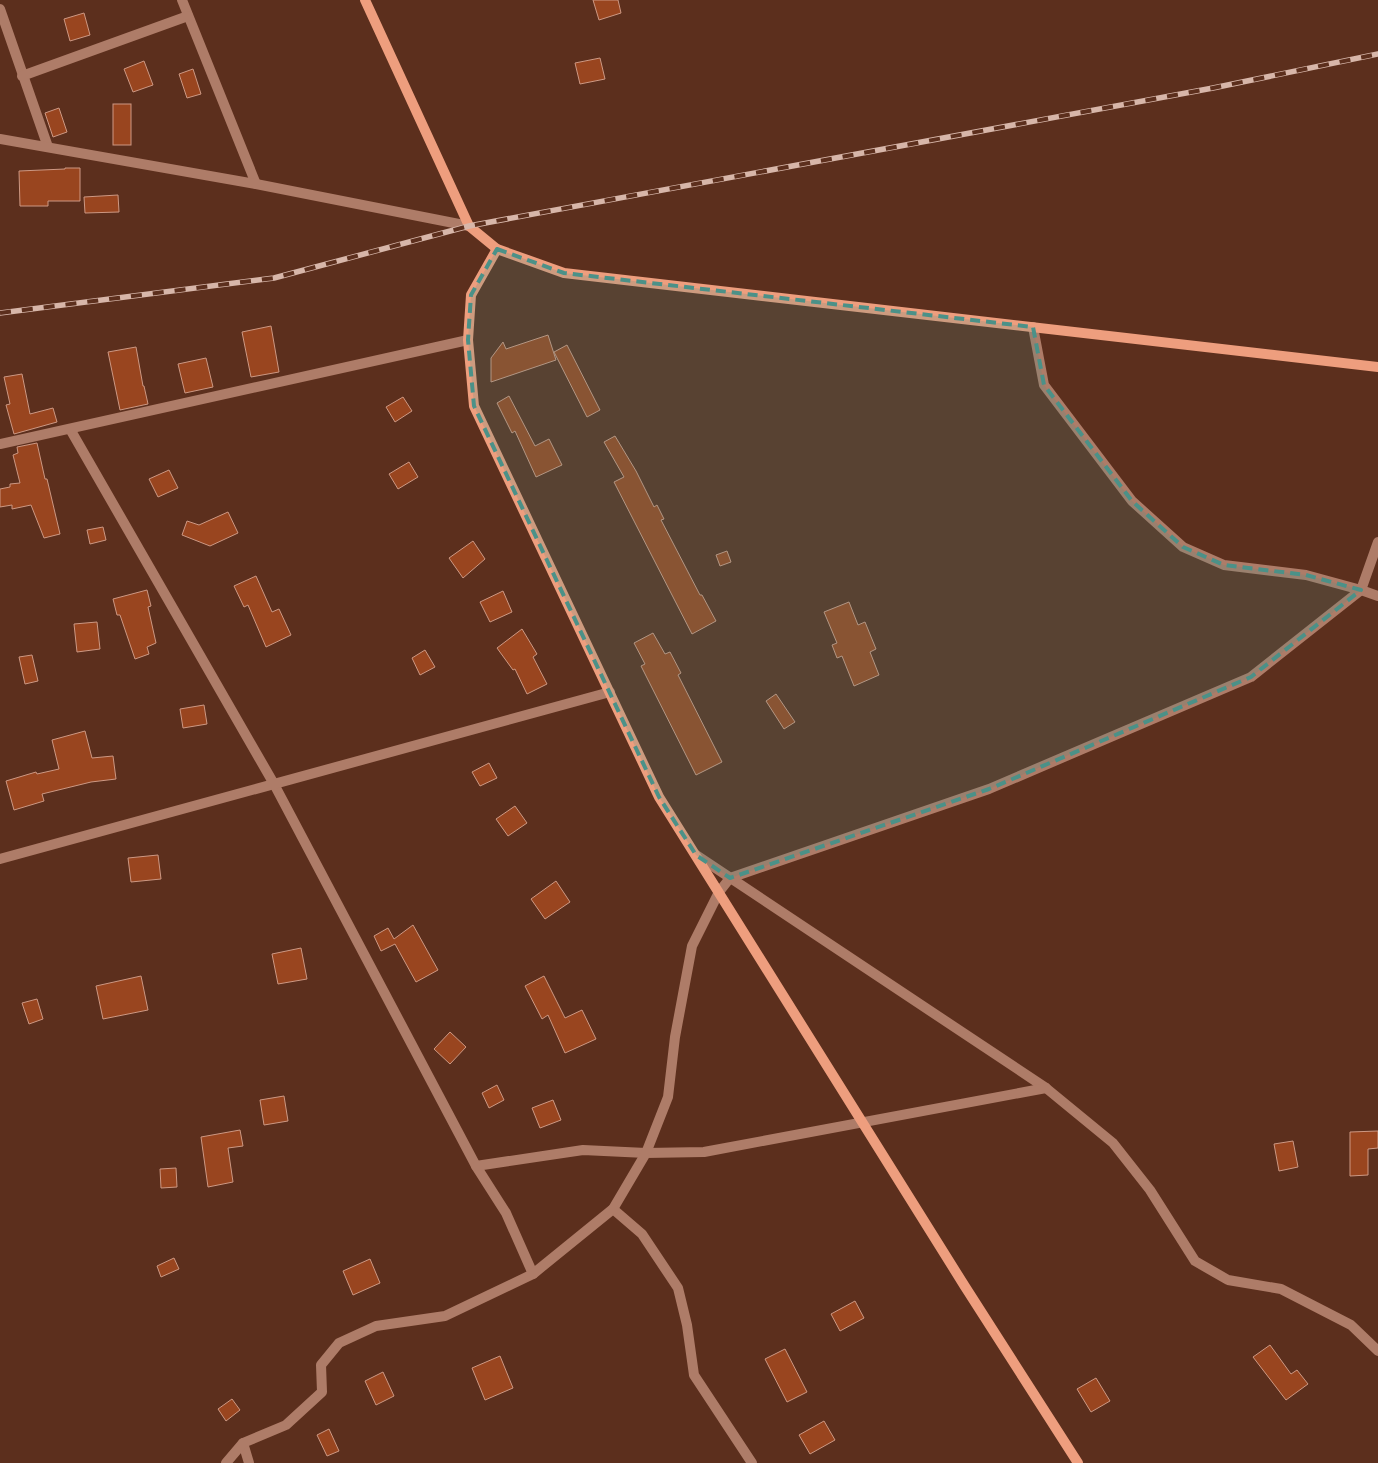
<svg xmlns="http://www.w3.org/2000/svg" width="1378" height="1463" font-family="'Fira Sans Condensed',sans-serif">
  <style>
    .building { fill: #99451f; stroke: #cd9883 }
    .lines { fill: none; stroke-linecap: round; stroke-linejoin: round }
    .minor { stroke: #ae7c68; stroke-width: 10 }
    .secondary { stroke: #ee9e7e; stroke-width: 10 }
    .rail-casing { stroke: #d7b6a9; stroke-width: 5.5 }
    .rail { stroke: #5c2f1d; stroke-width: 4; stroke-dasharray: 11; stroke-linecap: butt }
    .marked { fill: #4b9188; fill-opacity: 0.2; stroke: #4b9188; stroke-width: 4; stroke-dasharray: 10 6; stroke-linejoin: round }
  </style>
  <rect width="100%" height="100%" fill="#5c2f1d"/>
  <!-- building -->
  <g class="building">
    <path d="M593,0H618L621,13L599,20Z"/>
    <path d="M84,13L90,35L70,41L64,19Z"/>
    <path d="M600,58L605,79L580,84L575,63Z"/>
    <path d="M144,61L153,85L133,92L124,69Z"/>
    <path d="M193,69L201,94L187,98L179,74Z"/>
    <rect x="113" y="104" width="18" height="41"/>
    <path d="M59,108L67,132L53,137L45,113Z"/>
    <path d="M65,168H80V201H48V206H20L19,171L65,169Z"/>
    <path d="M118,195L119,212L85,213L84,197Z"/>
    <path d="M271,326L279,372L251,377L242,332Z"/>
    <path d="M548,335L556,360L491,382V358L503,342L506,349Z"/>
    <path d="M567,345L600,410L587,417L554,352Z"/>
    <path d="M136,347L143,386H144L148,404L120,410L108,352Z"/>
    <path d="M206,358L213,387L185,393L178,364Z"/>
    <path d="M22,374L30,414L53,408L57,422L14,434L6,405L10,404L4,377Z"/>
    <path d="M509,396L535,446L549,439L562,465L536,477L515,431L512,433L497,403Z"/>
    <path d="M403,397L412,411L395,422L386,407Z"/>
    <path d="M615,436L636,471L654,507L657,505L664,519L661,520L700,595H702L716,621L692,634L614,482L624,477L604,442Z"/>
    <path d="M37,443L45,479H47L60,534L44,538L31,505L12,509V505L0,507V489L10,487V484L20,483L13,455L18,453L17,447Z"/>
    <path d="M409,462L418,477L398,489L389,474Z"/>
    <path d="M169,470L178,488L158,497L149,479Z"/>
    <path d="M228,512L238,533L210,546L182,535L187,521L199,525Z"/>
    <path d="M103,527L106,540L90,544L87,530Z"/>
    <path d="M473,541L485,559L463,578L449,558Z"/>
    <path d="M727,551L731,562L720,566L716,555Z"/>
    <path d="M256,576L272,612L279,609L291,635L266,647L248,605L244,607L234,586Z"/>
    <path d="M147,590L151,606L148,607L156,643L147,647L149,654L135,659L120,615H117L113,599Z"/>
    <path d="M503,591L512,612L490,622L480,602Z"/>
    <path d="M849,602L858,625L865,622L876,649L870,652L879,675L854,686L842,656L837,658L832,645L837,643L824,612Z"/>
    <path d="M97,622L100,649L77,652L74,624Z"/>
    <path d="M522,629L537,654L533,657L547,684L527,694L515,669L513,670L497,648Z"/>
    <path d="M653,633L665,654L670,652L681,673L678,675L722,762L696,775L641,666L645,664L634,643Z"/>
    <path d="M425,650L435,667L420,675L412,658Z"/>
    <path d="M32,655L38,681L25,684L19,657Z"/>
    <path d="M776,694L795,722L784,729L766,701Z"/>
    <path d="M204,705L207,724L183,728L180,709Z"/>
    <path d="M85,731L92,758L113,756L116,779L91,782L42,794L44,801L14,810L6,781L36,772L37,774L59,769L52,740Z"/>
    <path d="M489,763L497,778L480,786L472,772Z"/>
    <path d="M515,806L527,823L508,836L496,819Z"/>
    <path d="M158,855L161,879L131,882L128,858Z"/>
    <path d="M556,881L570,902L545,919L531,899Z"/>
    <path d="M413,925L438,970L416,982L395,944L381,951L374,936L388,928L394,939Z"/>
    <path d="M301,948L307,979L278,984L272,954Z"/>
    <path d="M141,976L148,1010L103,1019L96,986Z"/>
    <path d="M544,976L565,1018L582,1010L596,1039L565,1053L548,1015L542,1019L525,986Z"/>
    <path d="M37,999L43,1019L29,1024L22,1003Z"/>
    <path d="M450,1032L466,1047L450,1064L434,1049Z"/>
    <path d="M497,1085L504,1100L489,1108L482,1093Z"/>
    <path d="M284,1096L288,1121L264,1125L260,1100Z"/>
    <path d="M553,1100L561,1120L540,1128L532,1108Z"/>
    <path d="M240,1130L243,1146L228,1148L233,1182L208,1187L201,1137Z"/>
    <path d="M1378,1131V1148L1368,1149V1175L1350,1176V1132Z"/>
    <path d="M1293,1141L1298,1167L1279,1171L1274,1144Z"/>
    <path d="M176,1168L177,1187L161,1188L160,1169Z"/>
    <path d="M174,1258L179,1269L161,1277L157,1266Z"/>
    <path d="M370,1259L380,1283L353,1295L343,1271Z"/>
    <path d="M855,1301L864,1318L840,1331L831,1314Z"/>
    <path d="M1270,1345L1291,1374L1297,1370L1308,1384L1286,1400L1253,1357Z"/>
    <path d="M785,1349L807,1392L787,1402L765,1359Z"/>
    <path d="M500,1356L513,1388L485,1400L472,1368Z"/>
    <path d="M383,1372L394,1396L376,1405L365,1381Z"/>
    <path d="M1096,1378L1110,1401L1091,1412L1077,1389Z"/>
    <path d="M232,1399L240,1410L226,1421L218,1409Z"/>
    <path d="M824,1421L835,1440L810,1454L799,1435Z"/>
    <path d="M329,1429L339,1451L327,1456L317,1435Z"/>
  </g>
  <g class="lines">
    <!-- minor -->
    <g class="minor">
      <path d="M182,0L256,184"/>
      <path d="M0,9L48,147"/>
      <path d="M22,76L188,16"/>
      <path d="M0,139L256,184L469,226"/>
      <path d="M1033,327L1044,385L1132,501L1183,547L1224,565L1306,575L1361,590L1378,596"/>
      <path d="M70,429L274,784L476,1166L506,1213L533,1274"/>
      <path d="M0,444L468,340"/>
      <path d="M696,855L1046,1088L1113,1143L1150,1190L1195,1261L1228,1280L1281,1289L1351,1325L1378,1351"/>
      <path d="M0,859L610,692"/>
      <path d="M476,1166L583,1150L646,1153L704,1152L1046,1088"/>
      <path d="M613,1209L642,1234L678,1288L687,1325L694,1375L752,1463"/>
      <path d="M243,1443L249,1463"/>
      <path d="M226,1463L243,1443L286,1425L322,1392L321,1365L339,1343L376,1326L445,1316L533,1274L613,1209L646,1153L668,1097L675,1037L692,946L719,892L730,878L989,789L1251,677L1361,590L1378,542"/>
    </g>
    <!-- secondary -->
    <g class="secondary">
      <path d="M365,0L469,226L497,249L564,273L1378,367"/>
      <path d="M497,249L471,295L468,340L474,406L659,797L964,1285L1078,1463"/>
    </g>
    <defs>
      <path id="rail" d="M0,313L274,278L469,226L1213,88L1378,54"/>
    </defs>
    <!-- rail casing -->
    <use href="#rail" class="rail-casing"/>
    <!-- rail -->
    <use href="#rail" class="rail"/>
  </g>
  <!-- marked area -->
  <path class="marked" d="M497,249L564,273L1033,327L1044,385L1132,501L1183,547L1224,565L1306,575L1361,590L1251,677L989,789L730,878L696,855L659,797L474,406L468,340L471,295Z"/>
</svg>
